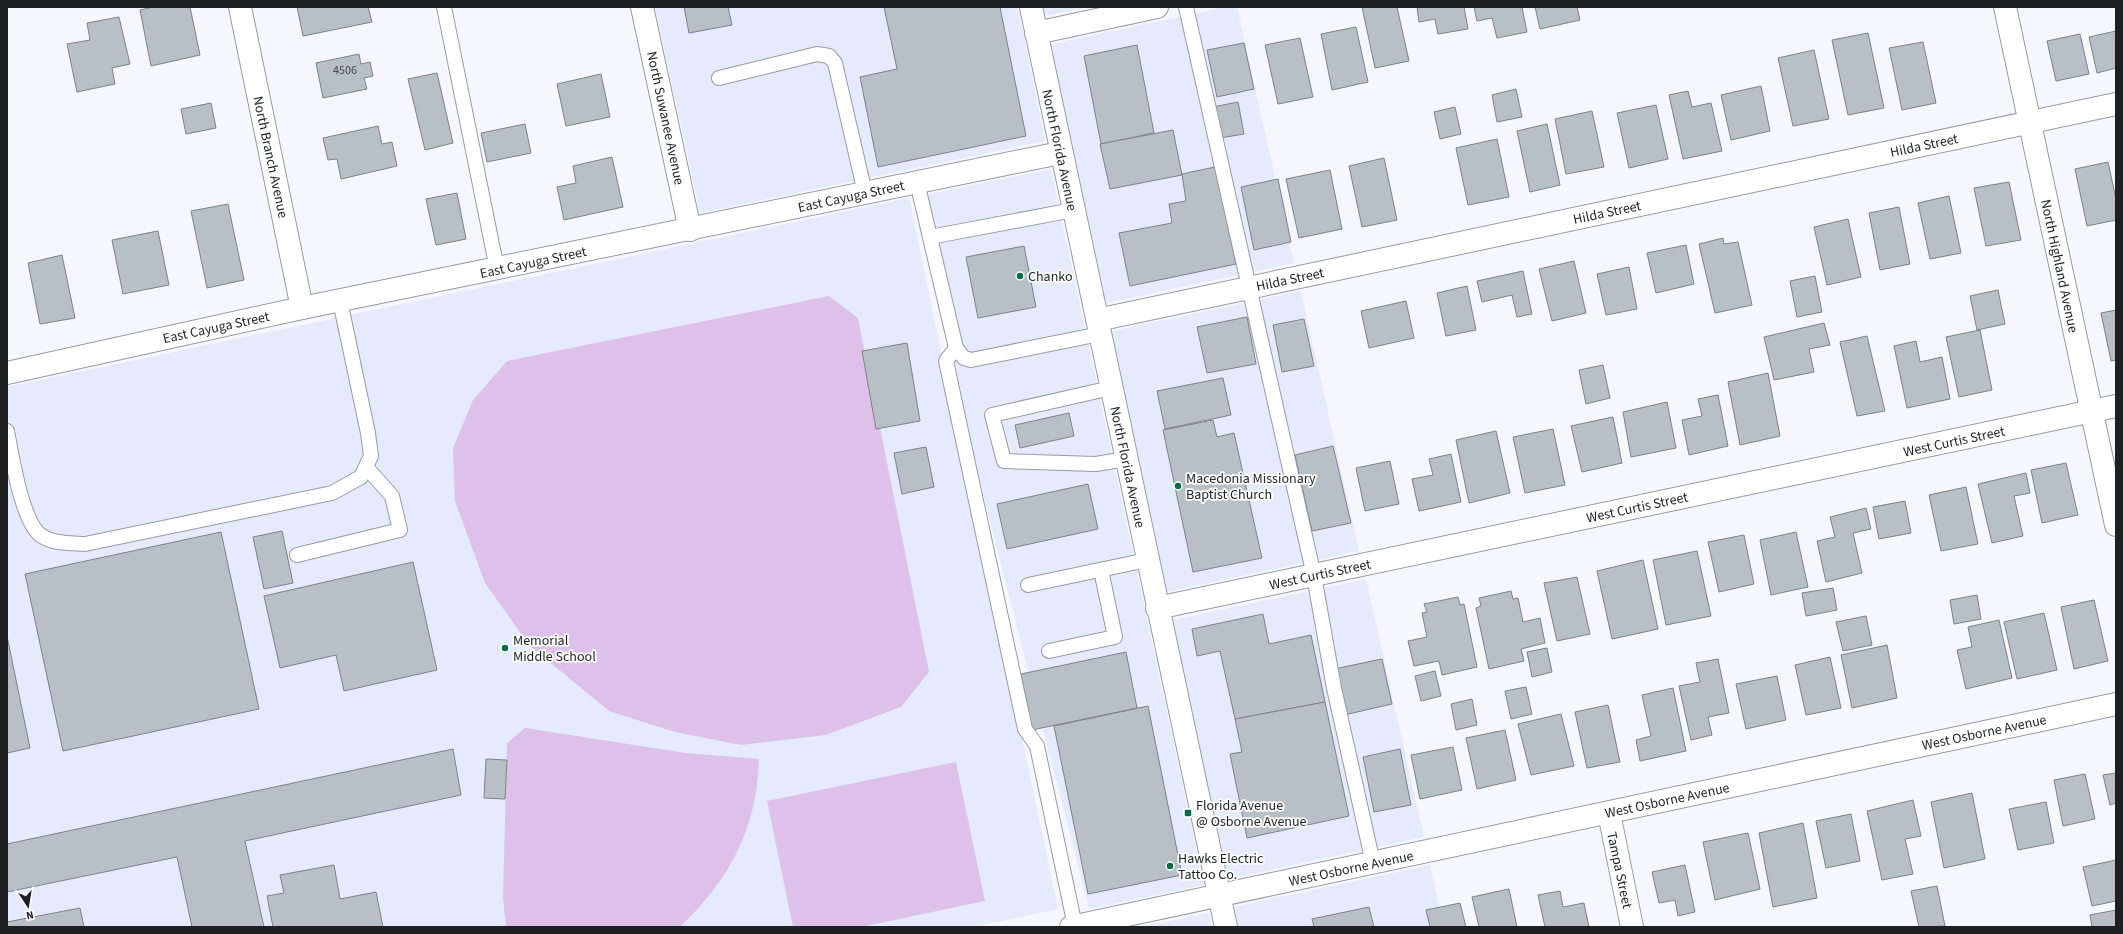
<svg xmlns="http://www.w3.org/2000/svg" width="2123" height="934" font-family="'Source Sans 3',sans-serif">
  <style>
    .built { fill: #e5ebfd }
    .green { fill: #dec1ea }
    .building { fill: #b8c0c7; stroke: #7b8289 }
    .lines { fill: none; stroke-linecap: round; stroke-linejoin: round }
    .lane-casing { stroke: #979ba4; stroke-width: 16 }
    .street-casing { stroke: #979ba4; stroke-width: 24 }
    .secondary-casing { stroke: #979ba4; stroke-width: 24 }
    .primary-casing { stroke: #979ba4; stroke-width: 24 }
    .lane { stroke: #fff; stroke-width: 14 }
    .street { stroke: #fff; stroke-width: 22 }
    .secondary { stroke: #fff; stroke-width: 22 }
    .primary { stroke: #fff; stroke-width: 22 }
    .poi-dot { fill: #096c42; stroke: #fff; stroke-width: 1.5 }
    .labels { text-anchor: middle; stroke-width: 3.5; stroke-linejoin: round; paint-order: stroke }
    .number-label { font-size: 12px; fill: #45484c }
    .street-label { font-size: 14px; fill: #1f2023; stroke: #fff }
    .poi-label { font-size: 14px; fill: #1f2023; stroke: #fff; text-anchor: start }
  </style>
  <rect width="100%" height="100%" fill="#f5f7fd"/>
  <!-- built -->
  <g class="built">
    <path d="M655,7H1018L1045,141L700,213Z"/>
    <path d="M1044,7H1089L1045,16Z"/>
    <path d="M1226,7H1237L1294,263L1106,303L1051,44Z"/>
    <path d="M1051,169L1204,885L1089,909L978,474L920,196Z"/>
    <path d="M909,198L1058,909L973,927H7V387Z"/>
    <path d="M1301,291L1359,551L1167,592L1112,331Z"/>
    <path d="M1366,579L1424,837L1228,879L1173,620Z"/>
    <path d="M1430,865L1444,927H1238L1234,907Z"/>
    <path d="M1209,913L1212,927H1140Z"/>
  </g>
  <!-- green -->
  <g class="green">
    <path d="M829,296L858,318L929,672L901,707L826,735L741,745L675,732L609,711L529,645L485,583L455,501L453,448L473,400L507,361Z"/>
    <path d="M525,728L686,753L759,759C757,829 730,879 680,927H506L503,898L507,743Z"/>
    <path d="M956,762L985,901L861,927H793L767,801Z"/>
  </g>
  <!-- building -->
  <g class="building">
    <path d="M153,7H190L200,55L151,66L140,10Z"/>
    <path d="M297,7H368L372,22L303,36Z"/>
    <path d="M684,7H728L732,25L689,33Z"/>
    <path d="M884,7H1000L1026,136L878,167L860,77L897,69Z"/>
    <path d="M1362,7H1397L1409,61L1375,68Z"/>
    <path d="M1417,7H1464L1468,29L1438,34L1435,19L1419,22Z"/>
    <path d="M1474,7H1522L1527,32L1497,38L1492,18L1477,21Z"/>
    <path d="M1535,7H1577L1580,20L1540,29Z"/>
    <path d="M119,17L130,64L112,68L115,84L77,92L67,44L90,40L87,23Z"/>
    <path d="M1356,27L1368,82L1332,90L1321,34Z"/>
    <path d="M2116,31V68L2097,73L2089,37Z"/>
    <path d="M1868,33L1884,108L1848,115L1832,40Z"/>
    <path d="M2080,34L2089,74L2056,81L2047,41Z"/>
    <path d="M1300,38L1313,97L1278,104L1265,45Z"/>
    <path d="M1923,42L1936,103L1902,110L1889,48Z"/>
    <path d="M1244,43L1254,89L1217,97L1207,50Z"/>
    <path d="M1137,45L1154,133L1101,144L1084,56Z"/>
    <path d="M1814,50L1829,119L1793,126L1778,58Z"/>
    <path d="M359,54L361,64L370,62L373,76L364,78L367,89L323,98L316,63Z"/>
    <path d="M437,73L453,143L425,150L408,79Z"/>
    <path d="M601,74L610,117L566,126L557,84Z"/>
    <path d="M1761,86L1770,131L1731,140L1721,95Z"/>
    <path d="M1516,89L1522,117L1497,122L1492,95Z"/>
    <path d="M1688,91L1692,107L1711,103L1722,151L1683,159L1669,95Z"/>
    <path d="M1238,102L1244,134L1220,138L1213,107Z"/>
    <path d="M211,103L216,128L186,134L181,109Z"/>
    <path d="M1656,105L1668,159L1629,168L1617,113Z"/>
    <path d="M1455,107L1461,134L1440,139L1434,112Z"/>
    <path d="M1592,111L1604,167L1566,174L1555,119Z"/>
    <path d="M525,124L531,153L487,162L481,133Z"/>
    <path d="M1547,124L1560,185L1530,192L1517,131Z"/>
    <path d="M378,126L382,144L392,142L397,166L341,179L337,159L328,160L323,138Z"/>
    <path d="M1173,130L1182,175L1110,189L1100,144Z"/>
    <path d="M1497,139L1509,197L1468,205L1456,148Z"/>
    <path d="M612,157L623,207L564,220L557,187L576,183L573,166Z"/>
    <path d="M1384,158L1397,220L1362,227L1349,166Z"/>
    <path d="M2108,162L2116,199V220L2087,226L2075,169Z"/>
    <path d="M1215,167L1236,264L1130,286L1119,233L1172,223L1169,204L1186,201L1182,174Z"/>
    <path d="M1330,170L1342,229L1299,238L1286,179Z"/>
    <path d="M1278,179L1291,242L1254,250L1241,187Z"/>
    <path d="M2009,182L2021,240L1986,246L1974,188Z"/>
    <path d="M457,193L466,239L436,245L426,199Z"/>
    <path d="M1949,196L1961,253L1930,259L1918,203Z"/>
    <path d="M228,204L244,280L207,288L191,211Z"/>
    <path d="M1899,207L1910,264L1880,270L1869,213Z"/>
    <path d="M1848,219L1861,277L1827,285L1814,227Z"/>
    <path d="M158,231L169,285L123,294L112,240Z"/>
    <path d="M1723,238L1724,244L1738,242L1752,305L1715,313L1699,244Z"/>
    <path d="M1686,245L1694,284L1656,293L1647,253Z"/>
    <path d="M1024,246L1036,307L978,318L966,257Z"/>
    <path d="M62,255L75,318L40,324L28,263Z"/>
    <path d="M1574,261L1586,313L1552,321L1539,269Z"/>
    <path d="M1629,267L1637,309L1606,315L1597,274Z"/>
    <path d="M1523,271L1532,314L1517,317L1512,295L1482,302L1477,281Z"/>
    <path d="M1815,276L1822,312L1797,317L1790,281Z"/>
    <path d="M1467,286L1476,330L1446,336L1437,293Z"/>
    <path d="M1998,290L2005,324L1977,330L1970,296Z"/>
    <path d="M1406,301L1414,338L1369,348L1361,311Z"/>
    <path d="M2116,310V360L2111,361L2101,313Z"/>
    <path d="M1247,317L1256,364L1207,373L1197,327Z"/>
    <path d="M1304,319L1314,366L1282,372L1273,325Z"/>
    <path d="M1824,323L1830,345L1809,349L1814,372L1774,380L1764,337Z"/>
    <path d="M1980,330L1992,390L1959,397L1946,337Z"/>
    <path d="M1867,336L1885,411L1857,416L1840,342Z"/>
    <path d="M1916,341L1920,362L1942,357L1950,399L1907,408L1894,346Z"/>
    <path d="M907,343L920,421L876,429L862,351Z"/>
    <path d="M1603,365L1610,398L1586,404L1579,370Z"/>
    <path d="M1768,373L1780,436L1740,445L1728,382Z"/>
    <path d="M1223,378L1231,415L1165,429L1157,391Z"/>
    <path d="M1718,395L1728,446L1689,455L1682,420L1702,416L1698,399Z"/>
    <path d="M1667,402L1676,448L1631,457L1623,412Z"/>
    <path d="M1069,413L1074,436L1020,448L1015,425Z"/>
    <path d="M1613,417L1622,463L1582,472L1571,426Z"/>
    <path d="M1213,420L1217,437L1234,433L1262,558L1193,572L1163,430Z"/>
    <path d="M1553,429L1565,485L1525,493L1513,437Z"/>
    <path d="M1496,431L1510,493L1469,503L1456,440Z"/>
    <path d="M1333,446L1351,523L1312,531L1295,455Z"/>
    <path d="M926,447L934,487L902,494L894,453Z"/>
    <path d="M1451,454L1461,502L1419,511L1412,479L1433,475L1429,459Z"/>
    <path d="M1390,461L1399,504L1365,511L1356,468Z"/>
    <path d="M2066,463L2078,515L2042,523L2031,470Z"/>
    <path d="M2026,473L2030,493L2014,496L2023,536L1992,543L1978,484Z"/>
    <path d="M1088,484L1098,529L1007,549L997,504Z"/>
    <path d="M1966,487L1978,544L1941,551L1929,495Z"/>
    <path d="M1905,501L1911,533L1879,539L1873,507Z"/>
    <path d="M1866,508L1871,529L1853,533L1862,573L1826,582L1817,541L1835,537L1830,517Z"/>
    <path d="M282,531L293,583L264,589L253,537Z"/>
    <path d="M221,532L259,709L63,751L25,574Z"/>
    <path d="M1796,532L1808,587L1771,595L1760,540Z"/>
    <path d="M1744,535L1754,584L1719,592L1708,542Z"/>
    <path d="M1697,551L1711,616L1666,625L1653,560Z"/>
    <path d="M1643,560L1658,629L1612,639L1597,571Z"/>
    <path d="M413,562L437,670L344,691L336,655L280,668L264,596Z"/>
    <path d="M1577,577L1590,634L1557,641L1544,583Z"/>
    <path d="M1833,588L1837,610L1806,616L1802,593Z"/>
    <path d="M1511,591L1513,599L1518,598L1523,622L1540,618L1545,643L1521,649L1524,661L1489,669L1476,608L1481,606L1479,598Z"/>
    <path d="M1977,595L1981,619L1954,624L1950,600Z"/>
    <path d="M1458,597L1460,605L1464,604L1477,667L1442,675L1439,661L1414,666L1408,641L1427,637L1422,613L1427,612L1424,604Z"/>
    <path d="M2094,600L2108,661L2074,669L2061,607Z"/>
    <path d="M2044,613L2057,670L2017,679L2004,622Z"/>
    <path d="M1263,614L1269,644L1311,635L1325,702L1235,719L1220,651L1197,656L1192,629Z"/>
    <path d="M1866,616L1872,645L1843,651L1836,622Z"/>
    <path d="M1999,620L2012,678L1966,689L1957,650L1972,647L1968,627Z"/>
    <path d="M7,636L30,748L7,753Z"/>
    <path d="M1887,645L1897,698L1852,708L1841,655Z"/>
    <path d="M1547,648L1552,672L1532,677L1527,652Z"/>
    <path d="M1126,652L1137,708L1032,730L1021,674Z"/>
    <path d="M1830,657L1841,708L1806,715L1795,665Z"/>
    <path d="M1382,659L1392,704L1344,715L1334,669Z"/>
    <path d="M1718,659L1729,713L1708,717L1712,735L1691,740L1679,686L1700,682L1696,663Z"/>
    <path d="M1435,671L1441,696L1421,701L1415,676Z"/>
    <path d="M1777,676L1786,720L1746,729L1736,684Z"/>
    <path d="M1526,687L1532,714L1511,719L1505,691Z"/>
    <path d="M1673,688L1686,751L1640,761L1636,740L1651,736L1642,695Z"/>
    <path d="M1472,699L1477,725L1456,730L1451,704Z"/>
    <path d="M1325,702L1349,816L1247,838L1230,754L1242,752L1235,719Z"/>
    <path d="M1608,705L1620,762L1587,768L1575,712Z"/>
    <path d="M1148,706L1182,875L1088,894L1054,726Z"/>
    <path d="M1561,714L1574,766L1531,775L1518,724Z"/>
    <path d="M1505,730L1516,780L1477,789L1466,738Z"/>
    <path d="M1453,747L1462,790L1420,799L1411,755Z"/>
    <path d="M453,749L461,795L245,841L264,927H192L177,857L7,892V844Z"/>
    <path d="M1400,749L1411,805L1374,812L1363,757Z"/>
    <path d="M486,759L507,760L505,799L484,798Z"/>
    <path d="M2116,773V803L2110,805L2103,775Z"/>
    <path d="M2085,774L2095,819L2063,826L2054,780Z"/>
    <path d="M1972,793L1985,859L1944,868L1931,802Z"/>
    <path d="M1913,800L1921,836L1905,839L1913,874L1882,880L1867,811Z"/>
    <path d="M2046,802L2054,843L2018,850L2009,809Z"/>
    <path d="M1851,814L1860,861L1826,868L1816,821Z"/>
    <path d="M1803,823L1817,898L1773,907L1759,833Z"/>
    <path d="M1748,833L1760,889L1715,900L1703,842Z"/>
    <path d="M2116,860V901L2092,906L2083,867Z"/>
    <path d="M334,865L340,899L376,892L383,927H273L267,896L284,893L280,875Z"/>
    <path d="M1685,865L1695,912L1678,916L1675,900L1659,903L1652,872Z"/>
    <path d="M1937,886L1945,926L1919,927L1911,891Z"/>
    <path d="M1509,889L1517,927H1479L1472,897Z"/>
    <path d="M1560,891L1563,907L1584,903L1589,927H1545L1538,895Z"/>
    <path d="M1460,903L1466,927H1430L1426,910Z"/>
    <path d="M1369,907L1374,927H1314L1312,919Z"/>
    <path d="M80,908L84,927H7V922Z"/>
    <path d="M2116,910V927H2092L2090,915Z"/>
  </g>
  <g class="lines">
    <defs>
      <g id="lane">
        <path d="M444,7L497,269"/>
        <path d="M1186,7L1314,576L1334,688L1373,863"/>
        <path d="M719,78L817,54L829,56L835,63L865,193"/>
        <path d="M917,182L956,348L964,358L971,360L1100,334"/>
        <path d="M930,237L1073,210"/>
        <path d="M956,348L946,361L1025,729L1037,746L1075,926"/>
        <path d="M1111,388L992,415L1004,461L1096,464L1126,459"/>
        <path d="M7,431C12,457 21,515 38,533C49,544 71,543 85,544L332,493L361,477L371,456L368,433L340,301"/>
        <path d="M297,555L400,530L392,496L366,467"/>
        <path d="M1028,585L1147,560"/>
        <path d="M1049,651L1115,637L1101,570"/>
      </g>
      <g id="street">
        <path d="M240,7L302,308"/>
        <path d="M642,7L690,230"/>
        <path d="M1036,33L1157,7"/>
        <path d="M1097,320L2116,104"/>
        <path d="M7,373L302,308L1060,153"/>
        <path d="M1157,608L2116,406"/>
        <path d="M1609,813L1632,927"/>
      </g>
      <path id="secondary" d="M1071,927L2116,704"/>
      <g id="primary">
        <path d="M1031,7L1226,927"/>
        <path d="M2005,7L2116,525"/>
      </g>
    </defs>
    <!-- lane casing -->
    <use href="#lane" class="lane-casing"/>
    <!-- street casing -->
    <use href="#street" class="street-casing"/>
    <!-- secondary casing -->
    <use href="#secondary" class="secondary-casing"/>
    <!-- primary casing -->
    <use href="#primary" class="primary-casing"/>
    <!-- lane -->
    <use href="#lane" class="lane"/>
    <!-- street -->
    <use href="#street" class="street"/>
    <!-- secondary -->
    <use href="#secondary" class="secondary"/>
    <!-- primary -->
    <use href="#primary" class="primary"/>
  </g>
  <!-- markers -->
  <g class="poi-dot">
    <circle cx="1020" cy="276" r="4"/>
    <circle cx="1178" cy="486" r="4"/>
    <circle cx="505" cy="648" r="4"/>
    <rect x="1184" y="809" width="8" height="8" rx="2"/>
    <circle cx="1170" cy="866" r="4"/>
  </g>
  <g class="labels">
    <!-- number labels -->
    <g class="number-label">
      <text x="345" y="74">4506</text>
    </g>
    <!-- street labels -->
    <g class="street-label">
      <text transform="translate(666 118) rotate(78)" y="5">North Suwanee Avenue</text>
      <text transform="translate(1924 145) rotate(-12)" y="5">Hilda Street</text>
      <text transform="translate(1060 150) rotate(78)" y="5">North Florida Avenue</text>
      <text transform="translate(271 157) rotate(78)" y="5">North Branch Avenue</text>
      <text transform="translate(851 196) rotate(-12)" y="5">East Cayuga Street</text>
      <text transform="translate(1607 212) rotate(-12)" y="5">Hilda Street</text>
      <text transform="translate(533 262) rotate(-12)" y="5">East Cayuga Street</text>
      <text transform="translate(2060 266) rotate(78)" y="5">North Highland Avenue</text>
      <text transform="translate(1290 279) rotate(-12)" y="5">Hilda Street</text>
      <text transform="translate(216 327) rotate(-12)" y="5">East Cayuga Street</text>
      <text transform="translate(1954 441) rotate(-12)" y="5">West Curtis Street</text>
      <text transform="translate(1128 467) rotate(78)" y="5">North Florida Avenue</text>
      <text transform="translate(1637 507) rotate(-12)" y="5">West Curtis Street</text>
      <text transform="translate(1320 574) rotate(-12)" y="5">West Curtis Street</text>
      <text transform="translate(1984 732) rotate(-12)" y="5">West Osborne Avenue</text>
      <text transform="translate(1667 800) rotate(-12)" y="5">West Osborne Avenue</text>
      <text transform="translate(1351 868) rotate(-12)" y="5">West Osborne Avenue</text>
      <text transform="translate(1620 870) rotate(78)" y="5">Tampa Street</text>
    </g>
    <!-- poi labels -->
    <g class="poi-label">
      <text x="1028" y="281">Chanko</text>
      <text x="1186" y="483">Macedonia Missionary<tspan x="1186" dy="16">Baptist Church</tspan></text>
      <text x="513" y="645">Memorial<tspan x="513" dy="16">Middle School</tspan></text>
      <text x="1196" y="810">Florida Avenue<tspan x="1196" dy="16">@ Osborne Avenue</tspan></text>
      <text x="1178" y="863">Hawks Electric<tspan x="1178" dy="16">Tattoo Co.</tspan></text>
    </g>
  </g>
  <!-- border -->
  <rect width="2123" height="934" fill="none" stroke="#1f2023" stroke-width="16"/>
  <!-- north arrow -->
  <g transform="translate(28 906) rotate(168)" stroke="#ffffff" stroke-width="3" paint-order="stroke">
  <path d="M0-3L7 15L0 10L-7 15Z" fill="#1f2023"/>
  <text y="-6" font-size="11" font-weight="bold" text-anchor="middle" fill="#1f2023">N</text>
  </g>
</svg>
